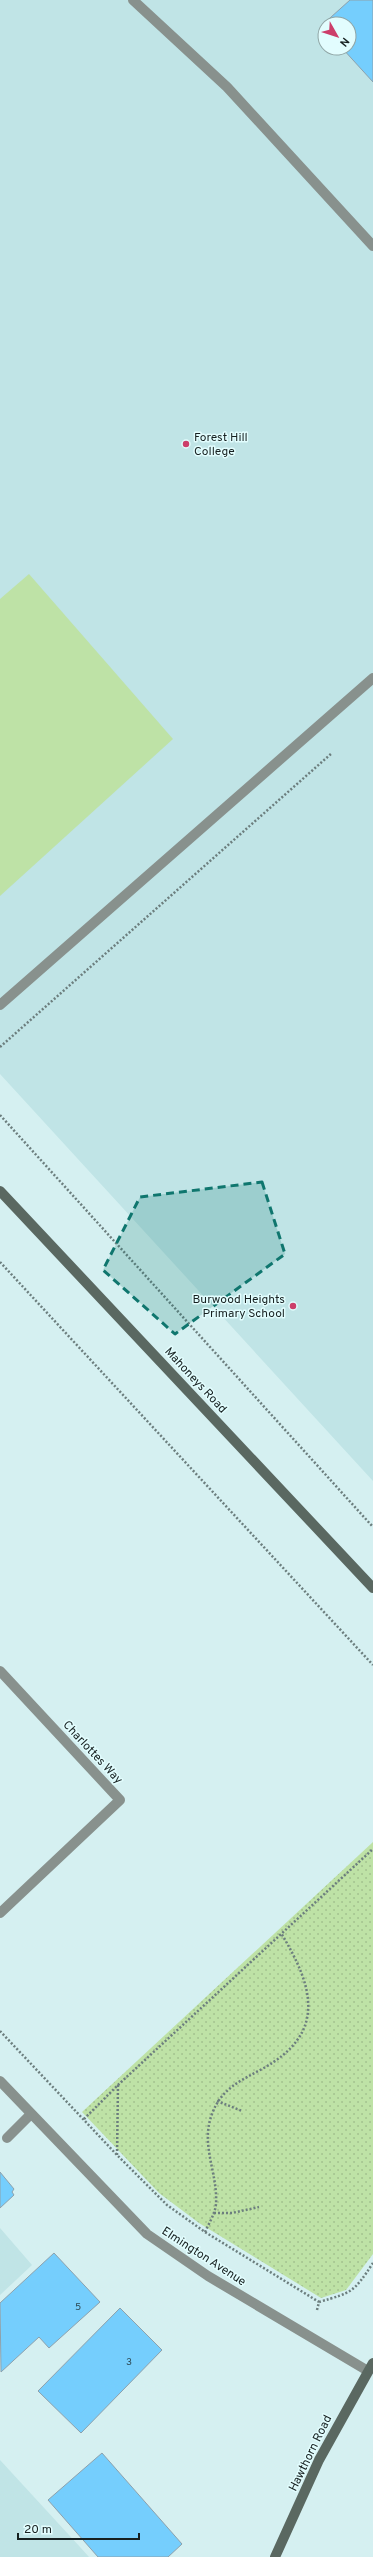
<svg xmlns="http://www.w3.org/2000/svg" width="373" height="2557" font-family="Overpass,sans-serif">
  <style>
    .built { fill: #c0e4e6; fill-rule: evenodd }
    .grass { fill: url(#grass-dots) }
    .pitch { fill: #bee2a6 }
    .building { fill: #75cefd; stroke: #8da1ac }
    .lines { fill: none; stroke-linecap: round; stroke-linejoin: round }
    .path { stroke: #6c7e7e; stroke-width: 2.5; stroke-dasharray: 2 2; stroke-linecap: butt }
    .service { stroke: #88918d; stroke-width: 10 }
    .minor { stroke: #88918d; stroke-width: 10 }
    .secondary { stroke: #5a6861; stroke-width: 10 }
    .marked { fill: #0f766e; fill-opacity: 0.2; stroke: #0f766e; stroke-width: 3; stroke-dasharray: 8 5; stroke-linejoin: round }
    .poi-dot { fill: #cc3e6a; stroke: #e2fdfe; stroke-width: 1.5 }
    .labels { text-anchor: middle; stroke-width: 3; stroke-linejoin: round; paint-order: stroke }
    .number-label { font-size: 10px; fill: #2e4c57 }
    .poi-label { font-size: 12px; fill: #162020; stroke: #e2fdfe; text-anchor: start }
    .street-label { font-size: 12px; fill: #162020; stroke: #e2fdfe }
  </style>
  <defs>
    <pattern id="grass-dots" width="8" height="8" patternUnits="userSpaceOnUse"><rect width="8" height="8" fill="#bee2a6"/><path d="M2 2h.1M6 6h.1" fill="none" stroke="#a3c28f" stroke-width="1.8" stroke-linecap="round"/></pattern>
  </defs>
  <rect width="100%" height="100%" fill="#d5f0f1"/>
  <!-- built -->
  <g class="built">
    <path d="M0,0H373V1481L0,1074ZM325,24H349V48H325Z"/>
    <path d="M0,2228L32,2265L0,2295Z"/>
    <path d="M0,2460L80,2547L89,2557H0Z"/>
  </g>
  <!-- grass -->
  <path class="grass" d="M373,1842V2254L346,2290L321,2298L199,2223L159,2193L82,2112Z"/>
  <!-- pitch -->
  <path class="pitch" d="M29,574L173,739L0,896V599Z"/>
  <!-- building -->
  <g class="building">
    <path d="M350,0H373V82L342,48H349V24H325V30L321,26Z"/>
    <path d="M0,2172L14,2189L12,2192L14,2195L0,2208Z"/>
    <path d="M54,2253L100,2302L49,2348L39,2337L1,2372L0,2303Z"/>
    <path d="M120,2308L162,2350L81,2433L38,2391Z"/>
    <path d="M102,2453L182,2544L168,2557H98L48,2500Z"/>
  </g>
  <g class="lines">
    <!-- path -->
    <g class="path">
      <path d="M0,1047L332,753"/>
      <path d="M0,1115L373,1527"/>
      <path d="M0,1262L373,1665"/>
      <path d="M0,2031L117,2155L167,2205L205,2232L319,2302"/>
      <path d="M217,2101L242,2111"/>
      <path d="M84,2119L119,2084L373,1849"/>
      <path d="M117,2155L118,2085"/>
      <path d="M214,2213H232L259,2207"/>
      <path d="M205,2232C209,2223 215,2214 216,2204C218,2173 200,2145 212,2114C221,2089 240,2081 262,2069C328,2033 313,1986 281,1933"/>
      <path d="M317,2310L319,2302C353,2292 353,2293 373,2263"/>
    </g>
    <!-- service -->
    <g class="service">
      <path d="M133,0L227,87L373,246"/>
      <path d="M0,1005L373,678"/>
      <path d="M0,1671L120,1800L0,1913"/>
      <path d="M7,2138L31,2114"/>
    </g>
    <!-- minor -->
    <path class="minor" d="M0,2081L147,2234L208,2276L368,2371"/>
    <!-- secondary -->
    <g class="secondary">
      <path d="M0,1191L373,1588"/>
      <path d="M275,2557L319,2460L373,2363"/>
    </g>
  </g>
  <!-- marked area -->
  <path class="marked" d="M262,1182L285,1254L175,1334L103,1270L140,1197Z"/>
  <!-- markers -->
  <g class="poi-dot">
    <circle cx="186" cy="444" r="4"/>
    <circle cx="293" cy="1306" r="4"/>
  </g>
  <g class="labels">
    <!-- number labels -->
    <g class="number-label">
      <text x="78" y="2310">5</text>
      <text x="129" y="2365">3</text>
    </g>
    <!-- poi labels -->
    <g class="poi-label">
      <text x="194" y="441">Forest Hill<tspan x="194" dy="14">College</tspan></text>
      <text x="285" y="1303" text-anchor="end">Burwood Heights<tspan x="285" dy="14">Primary School</tspan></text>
    </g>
    <!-- street labels -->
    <g class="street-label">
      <text transform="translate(196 1380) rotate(47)" y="4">Mahoneys Road</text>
      <text transform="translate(93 1752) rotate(47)" y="4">Charlottes Way</text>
      <text transform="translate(204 2256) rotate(33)" y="4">Elmington Avenue</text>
      <text transform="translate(310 2453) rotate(-64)" y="4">Hawthorn Road</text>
    </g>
  </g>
  <!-- north arrow -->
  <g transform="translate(337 36) rotate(129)"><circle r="19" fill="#e2fdfe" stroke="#90a5a5"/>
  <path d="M0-3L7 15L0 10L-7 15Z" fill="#cc3e6a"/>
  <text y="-6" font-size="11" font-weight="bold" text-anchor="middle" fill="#162020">N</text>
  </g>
  <!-- scale -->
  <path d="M18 2533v6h121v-6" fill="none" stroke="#162020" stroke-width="2"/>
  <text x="24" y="2533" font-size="12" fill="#162020" stroke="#e2fdfe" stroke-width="3" paint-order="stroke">20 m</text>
</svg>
